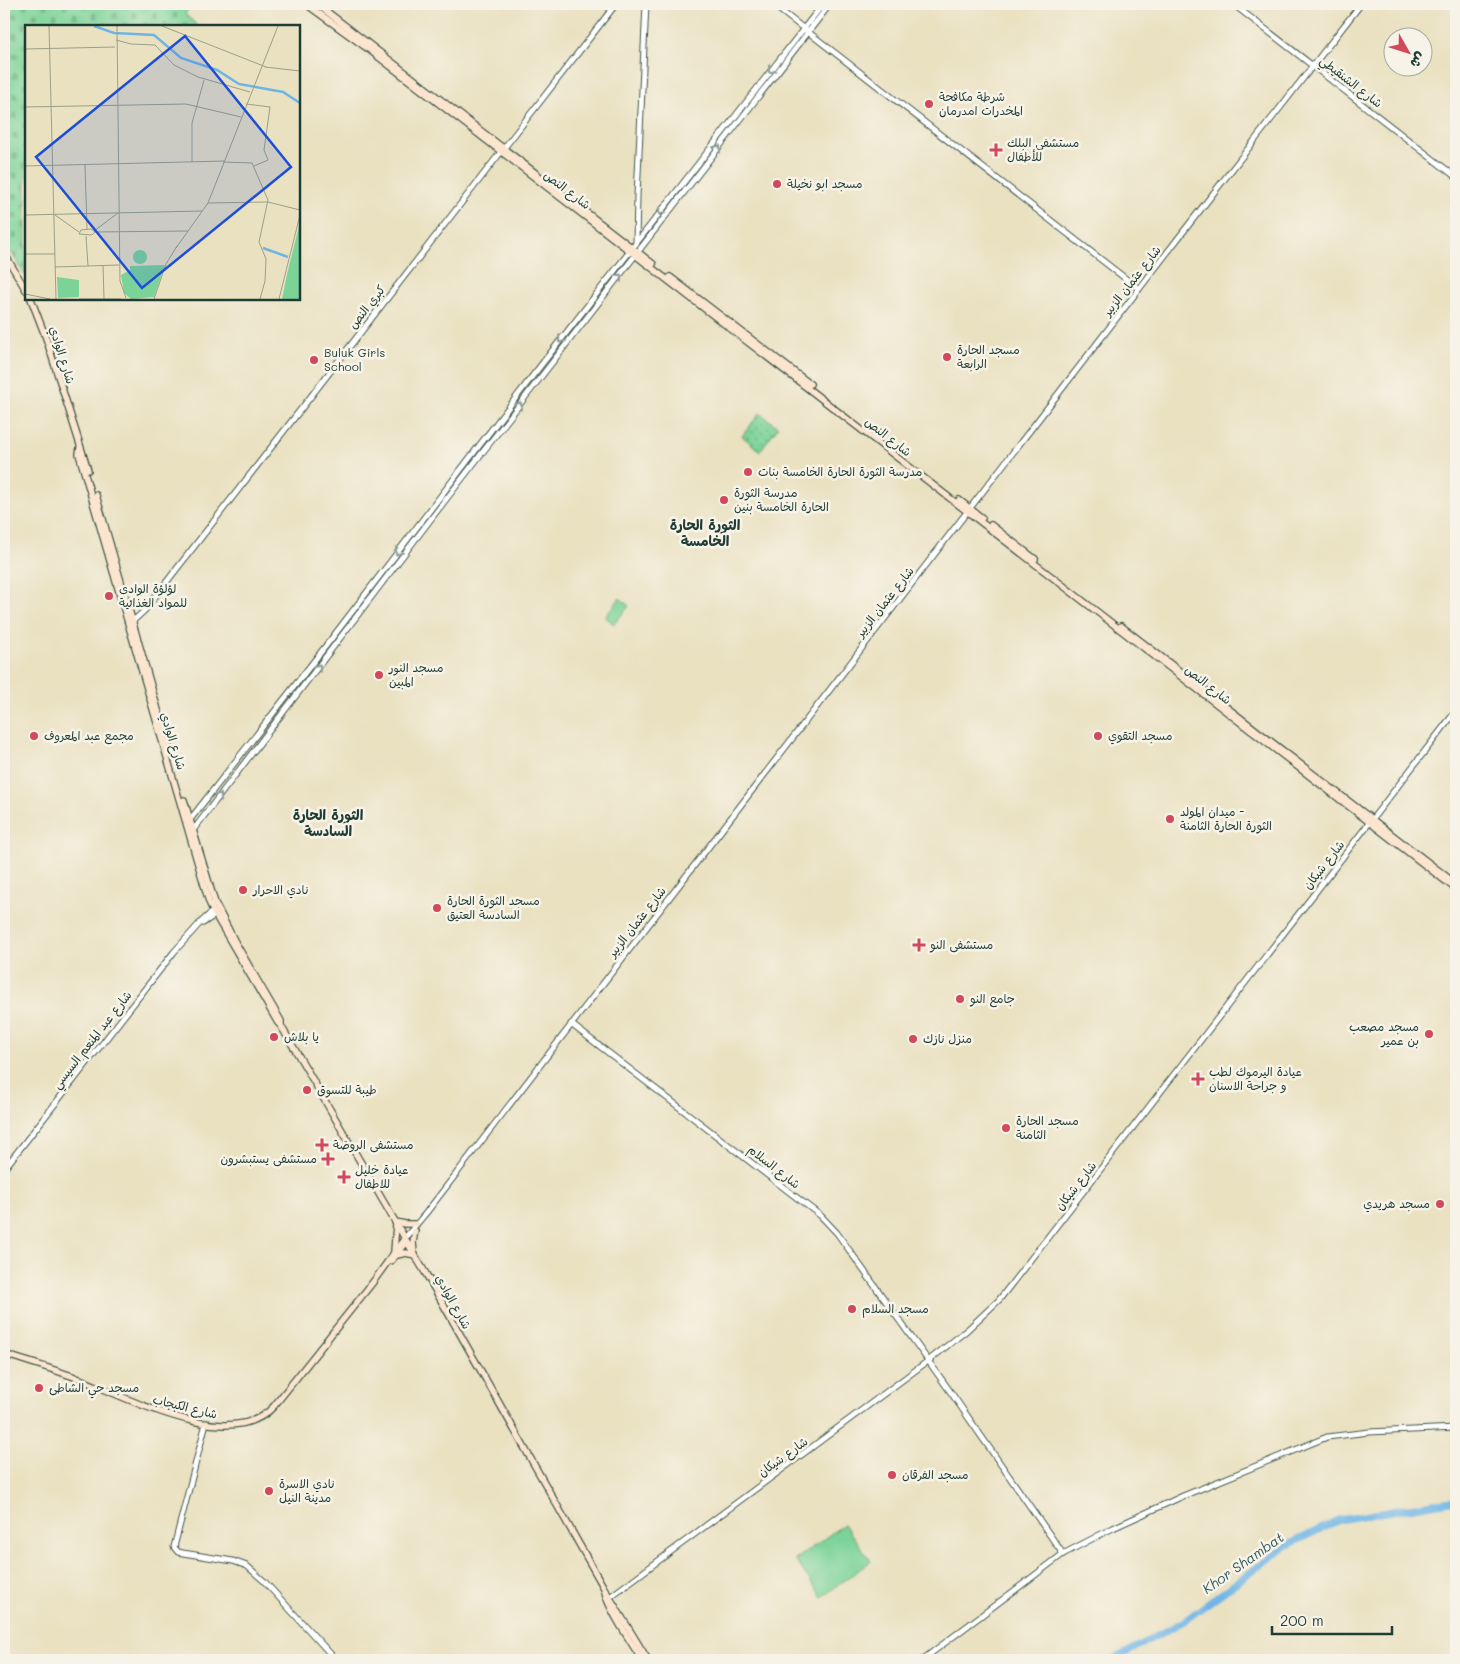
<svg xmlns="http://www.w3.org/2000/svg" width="1460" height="1664" font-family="Mali,'Playpen Sans Arabic',sans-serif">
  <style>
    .green { fill: url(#green-dots); stroke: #4e8866 }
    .cemetery { fill: url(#cemetery-stones); stroke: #4e8866 }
    .pitch { fill: #7cd398; stroke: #4e8866 }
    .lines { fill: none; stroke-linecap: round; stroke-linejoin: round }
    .river { stroke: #6eb5e5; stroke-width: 7 }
    .tertiary-casing { stroke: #3d5649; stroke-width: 7 }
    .secondary-casing { stroke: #3d5649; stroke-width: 8 }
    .tertiary { stroke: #fff; stroke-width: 5 }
    .secondary { stroke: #fce5cf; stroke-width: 5.5 }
    .oneway { stroke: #8f9e9a }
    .poi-dot { fill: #d1495b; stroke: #f7f3e8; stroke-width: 2 }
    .labels { text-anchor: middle; stroke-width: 5; stroke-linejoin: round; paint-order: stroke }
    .street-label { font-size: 12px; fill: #1f3d34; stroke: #f7f3e8 }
    .poi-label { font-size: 12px; fill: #1f3d34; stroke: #f7f3e8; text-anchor: start }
    .neighbourhood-label { font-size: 14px; font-weight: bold; fill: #1f3d34; stroke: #f7f3e8 }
    .water-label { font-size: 14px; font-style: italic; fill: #335b60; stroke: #f7f3e8 }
    .inset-river { fill: none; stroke: #6eb5e5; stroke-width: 2.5 }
    .inset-road { fill: none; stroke: #999f89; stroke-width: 1 }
    .view { fill: #1d4ed8; fill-opacity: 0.15; stroke: #1d4ed8; stroke-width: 2.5 }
    .inset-edge { fill: none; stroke: #1f3d34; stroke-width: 2.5 }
  </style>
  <defs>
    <pattern id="green-dots" width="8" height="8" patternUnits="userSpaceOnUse" patternTransform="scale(1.25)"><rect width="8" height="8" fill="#7cd398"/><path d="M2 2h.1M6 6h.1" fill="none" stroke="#65ac7d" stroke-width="1.8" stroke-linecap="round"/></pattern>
    <pattern id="cemetery-stones" width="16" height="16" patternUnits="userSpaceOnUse" patternTransform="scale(1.25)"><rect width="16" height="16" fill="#7cd398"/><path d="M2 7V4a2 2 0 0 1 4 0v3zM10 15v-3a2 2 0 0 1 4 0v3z" fill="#65ac7d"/></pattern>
  </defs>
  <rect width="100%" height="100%" fill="#f7f3e8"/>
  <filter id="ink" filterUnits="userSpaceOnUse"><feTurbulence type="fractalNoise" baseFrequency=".02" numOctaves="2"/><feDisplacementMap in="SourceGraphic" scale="10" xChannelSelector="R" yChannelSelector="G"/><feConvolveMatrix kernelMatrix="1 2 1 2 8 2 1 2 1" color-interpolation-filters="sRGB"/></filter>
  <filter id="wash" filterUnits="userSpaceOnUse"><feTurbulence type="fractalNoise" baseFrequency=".0096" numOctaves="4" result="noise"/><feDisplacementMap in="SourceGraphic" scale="20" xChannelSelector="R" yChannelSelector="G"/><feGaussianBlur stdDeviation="1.12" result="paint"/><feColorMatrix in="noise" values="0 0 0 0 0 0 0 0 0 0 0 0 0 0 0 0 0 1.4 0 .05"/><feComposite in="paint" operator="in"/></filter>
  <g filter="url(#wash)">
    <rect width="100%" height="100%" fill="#eae1c1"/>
    <!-- green -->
    <path class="green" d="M760,413L778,427L760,451L742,436Z"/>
    <!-- cemetery -->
    <path class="cemetery" d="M4,4H192L185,14L198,26H26V277L4,241Z"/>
    <!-- pitch -->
    <g class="pitch">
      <path d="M620,598L629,606L614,624L605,617Z"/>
      <path d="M844,1524L871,1561L822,1597L795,1560Z"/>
    </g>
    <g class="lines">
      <!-- river -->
      <path class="river" d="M1113,1660L1184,1621L1286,1546L1339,1520L1456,1500"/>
    </g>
  </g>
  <g filter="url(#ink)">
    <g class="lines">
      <defs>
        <g id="tertiary">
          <path d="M772,4L1139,289"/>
          <path d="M1233,4L1456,177"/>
          <path d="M636,243L637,196L646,4"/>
          <path d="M133,621L144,611L616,4"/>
          <path d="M189,821L332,638L531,378L823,4"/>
          <path d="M191,833L437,511L830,4"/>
          <path d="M203,923L215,915"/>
          <path d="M571,1024L796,1197L821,1216L837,1233L952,1394L1063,1554"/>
          <path d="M4,1169L174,952L201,922L213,911"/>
          <path d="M404,1239L426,1213L1180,236L1361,4"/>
          <path d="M206,1423L174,1547L178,1552L183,1553L233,1561L247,1566L264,1581L336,1660"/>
          <path d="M607,1599L928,1361L967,1330L999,1300L1456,711"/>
          <path d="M922,1660L1063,1554L1113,1528L1183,1496L1327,1437L1369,1432L1456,1428"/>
        </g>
        <g id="secondary">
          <path d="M306,4L371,51L1456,889"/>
          <path d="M317,4L653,264"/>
          <path d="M4,253L26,290"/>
          <path d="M670,277L810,384"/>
          <path d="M31,299L46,338L88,470"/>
          <path d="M80,448L79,454L209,902L213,911L278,1023L281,1026C330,1108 377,1192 426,1274L604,1588L648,1660"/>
          <path d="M96,495L171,755"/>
          <path d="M959,500L982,518"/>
          <path d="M991,525L1035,559"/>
          <path d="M1121,626L1456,884"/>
          <path d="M184,800L215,903L235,942L281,1021V1026"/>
          <path d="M395,1222L405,1224H416"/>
          <path d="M394,1252L396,1224"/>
          <path d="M414,1253L413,1242L415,1231"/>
          <path d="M397,1255L406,1253L415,1255"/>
          <path d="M391,1261L407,1242"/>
          <path d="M4,1354C28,1362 53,1369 77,1378C125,1396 231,1455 274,1406L373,1282L404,1239"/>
          <path d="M605,1592C608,1609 633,1645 642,1660"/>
        </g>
      </defs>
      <!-- tertiary casing -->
      <use href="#tertiary" class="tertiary-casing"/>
      <!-- secondary casing -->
      <use href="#secondary" class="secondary-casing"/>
      <!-- tertiary -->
      <use href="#tertiary" class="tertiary"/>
      <!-- secondary -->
      <use href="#secondary" class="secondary"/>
    </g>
    <!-- one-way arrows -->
    <defs><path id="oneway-chevron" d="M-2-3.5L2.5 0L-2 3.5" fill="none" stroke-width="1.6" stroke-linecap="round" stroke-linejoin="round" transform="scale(1.25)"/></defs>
    <g class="oneway">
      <use href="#oneway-chevron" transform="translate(771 70) rotate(128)"/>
      <use href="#oneway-chevron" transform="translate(718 148) rotate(-52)"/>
      <use href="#oneway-chevron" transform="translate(661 212) rotate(128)"/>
      <use href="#oneway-chevron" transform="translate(619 277) rotate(-52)"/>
      <use href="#oneway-chevron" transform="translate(561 340) rotate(128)"/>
      <use href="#oneway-chevron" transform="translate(519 405) rotate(-52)"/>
      <use href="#oneway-chevron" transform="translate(398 552) rotate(128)"/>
      <use href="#oneway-chevron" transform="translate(318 667) rotate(-52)"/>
      <use href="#oneway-chevron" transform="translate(219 796) rotate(-53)"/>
    </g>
  </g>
  <!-- markers -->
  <g class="poi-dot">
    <circle cx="929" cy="104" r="5"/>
    <path d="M993.5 142.5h5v5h5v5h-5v5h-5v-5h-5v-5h5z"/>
    <circle cx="777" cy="184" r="5"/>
    <circle cx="947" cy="357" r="5"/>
    <circle cx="314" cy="360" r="5"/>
    <circle cx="748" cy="472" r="5"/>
    <circle cx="724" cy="500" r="5"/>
    <circle cx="109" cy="596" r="5"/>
    <circle cx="379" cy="675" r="5"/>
    <circle cx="34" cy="736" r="5"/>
    <circle cx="1098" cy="736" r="5"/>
    <circle cx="1170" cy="819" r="5"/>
    <circle cx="243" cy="890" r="5"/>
    <circle cx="437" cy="908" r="5"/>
    <path d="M916.5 937.5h5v5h5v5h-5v5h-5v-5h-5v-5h5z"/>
    <circle cx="960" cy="999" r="5"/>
    <circle cx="1429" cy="1034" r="5"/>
    <circle cx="274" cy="1037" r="5"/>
    <circle cx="913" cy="1039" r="5"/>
    <path d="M1195.5 1071.5h5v5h5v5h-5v5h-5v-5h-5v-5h5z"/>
    <circle cx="307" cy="1090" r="5"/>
    <circle cx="1006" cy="1128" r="5"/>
    <path d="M319.5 1137.5h5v5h5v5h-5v5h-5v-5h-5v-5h5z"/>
    <path d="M325.5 1151.5h5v5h5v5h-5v5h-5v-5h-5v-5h5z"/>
    <path d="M341.5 1169.5h5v5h5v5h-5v5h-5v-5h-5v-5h5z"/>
    <circle cx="1440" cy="1204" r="5"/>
    <circle cx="852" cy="1309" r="5"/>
    <circle cx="39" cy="1388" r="5"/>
    <circle cx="892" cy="1475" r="5"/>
    <circle cx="269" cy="1491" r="5"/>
  </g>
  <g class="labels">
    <!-- street labels -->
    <g class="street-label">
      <text transform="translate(1351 82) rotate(38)" y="4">شارع الشنقيطي</text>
      <text transform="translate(567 190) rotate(37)" y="4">شارع النص</text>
      <text transform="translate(1132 281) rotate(-52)" y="4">شارع عثمان الزبير</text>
      <text transform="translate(367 307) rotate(-52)" y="4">كبري النص</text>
      <text transform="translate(62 355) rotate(73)" y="4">شارع الوادي</text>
      <text transform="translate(888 437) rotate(38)" y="4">شارع النص</text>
      <text transform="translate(885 602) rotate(-52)" y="4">شارع عثمان الزبير</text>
      <text transform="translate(1208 685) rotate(38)" y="4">شارع النص</text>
      <text transform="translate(173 741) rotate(73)" y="4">شارع الوادي</text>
      <text transform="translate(1324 865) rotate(-52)" y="4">شارع شيكان</text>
      <text transform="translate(637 922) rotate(-52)" y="4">شارع عثمان الزبير</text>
      <text transform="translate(92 1040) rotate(-52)" y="4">شارع عبد المنعم السيسي</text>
      <text transform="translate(774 1167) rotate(38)" y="4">شارع السلام</text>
      <text transform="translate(1076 1186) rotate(-52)" y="4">شارع شيكان</text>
      <text transform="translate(453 1302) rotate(61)" y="4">شارع الوادي</text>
      <text transform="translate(185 1407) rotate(14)" y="4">شارع الكبجاب</text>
      <text transform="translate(783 1457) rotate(-36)" y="4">شارع شيكان</text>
    </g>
    <!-- poi labels -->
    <g class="poi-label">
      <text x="939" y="101">شرطة مكافحة<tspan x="939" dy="14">المخدرات امدرمان</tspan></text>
      <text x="1007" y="147">مستشفى البلك<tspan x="1007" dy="14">للأطفال</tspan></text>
      <text x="787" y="188">مسجد ابو نخيلة</text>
      <text x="957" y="354">مسجد الحارة<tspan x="957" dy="14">الرابعة</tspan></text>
      <text x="324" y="357">Buluk Girls<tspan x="324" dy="14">School</tspan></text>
      <text x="758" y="476">مدرسة الثورة الحارة الخامسة بنات</text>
      <text x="734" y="497">مدرسة الثورة<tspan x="734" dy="14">الحارة الخامسة بنين</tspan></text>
      <text x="119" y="593">لؤلؤة الوادي<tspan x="119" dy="14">للمواد الغذائية</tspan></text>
      <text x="389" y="672">مسجد النور<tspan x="389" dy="14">المبين</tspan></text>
      <text x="44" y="740">مجمع عبد المعروف</text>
      <text x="1108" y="740">مسجد التقوي</text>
      <text x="1180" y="816">ميدان المولد -<tspan x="1180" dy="14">الثورة الحارة الثامنة</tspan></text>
      <text x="253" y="894">نادي الاحرار</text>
      <text x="447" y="905">مسجد الثورة الحارة<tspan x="447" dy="14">السادسة العتيق</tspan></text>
      <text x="930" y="949">مستشفى النو</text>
      <text x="970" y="1003">جامع النو</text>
      <text x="1419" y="1031" text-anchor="end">مسجد مصعب<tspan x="1419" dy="14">بن عمير</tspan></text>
      <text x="284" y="1041">يا بلاش</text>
      <text x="923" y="1043">منزل نازك</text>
      <text x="1209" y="1076">عيادة اليرموك لطب<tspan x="1209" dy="14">و جراحة الاسنان</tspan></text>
      <text x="317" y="1094">طيبة للتسوق</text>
      <text x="1016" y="1125">مسجد الحارة<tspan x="1016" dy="14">الثامنة</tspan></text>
      <text x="333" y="1149">مستشفى الروضة</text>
      <text x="317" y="1163" text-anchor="end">مستشفى يستبشرون</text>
      <text x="355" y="1174">عيادة خليل<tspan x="355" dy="14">للاطفال</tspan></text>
      <text x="1430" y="1208" text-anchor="end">مسجد هريدي</text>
      <text x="862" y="1313">مسجد السلام</text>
      <text x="49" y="1392">مسجد حي الشاطئ</text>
      <text x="902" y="1479">مسجد الفرقان</text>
      <text x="279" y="1488">نادي الاسرة<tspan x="279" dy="14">مدينة النيل</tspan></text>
    </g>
    <!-- neighbourhood labels -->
    <g class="neighbourhood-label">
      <text x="705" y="530">الثورة الحارة<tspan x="705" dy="16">الخامسة</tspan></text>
      <text x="328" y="820">الثورة الحارة<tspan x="328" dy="16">السادسة</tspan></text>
    </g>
    <!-- water labels -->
    <g class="water-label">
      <text transform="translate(1243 1563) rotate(-35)" y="5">Khor Shambat</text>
    </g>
  </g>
  <!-- overview -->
  <g transform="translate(25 25)">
    <rect width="275" height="275" fill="#eae1c1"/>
    <path d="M32,252L54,255V272L33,273Z" fill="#7cd398"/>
    <path d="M275,197V274H257L262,249Z" fill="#7cd398"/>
    <path d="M140,240L129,272L106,274L99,268L96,250L105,245V241Z" fill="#7cd398"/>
    <path d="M108 232a7 7 0 1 1 14 0a7 7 0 1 1-14 0Z" fill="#7cd398"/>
    <path class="inset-river" d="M69,1L89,8L129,10L156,33L192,45L214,59L258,67L275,78M238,223L263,232"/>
    <path class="inset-road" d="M24,1L31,274M92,1L95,256L101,273M137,1L241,42M91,15L106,19L130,20L149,40L173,52L225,67M0,24L90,22M240,42L275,46M221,79L245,82L239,125L243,135L229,141M0,82L161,79L216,92M167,137V98L179,55M198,137L227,138L243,175L234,217L241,234L240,256L235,274M60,140L62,204M0,141L199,136M183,178L243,177L275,185M0,190L177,186M30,190L54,207M66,204L70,207L67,210L54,209L56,205ZM69,206L93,188M70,207L163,206M61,211L63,241M151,223L183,178L253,1M0,229H30M78,240L79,274M30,242L94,240M0,269L25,274M54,274H96M129,274L141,239L152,221M254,274L275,190"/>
    <path class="view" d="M160,11L266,142L117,263L11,132Z"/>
    <rect width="275" height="275" class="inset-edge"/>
  </g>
  <!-- margin -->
  <rect width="1460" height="1664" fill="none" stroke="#f7f3e8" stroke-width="20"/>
  <!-- north arrow -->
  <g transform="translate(1408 52) rotate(129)"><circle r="24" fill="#f7f3e8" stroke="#a1aaa0"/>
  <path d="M0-4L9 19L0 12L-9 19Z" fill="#d1495b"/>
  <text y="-8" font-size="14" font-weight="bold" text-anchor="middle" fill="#1f3d34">ش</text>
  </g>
  <!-- scale -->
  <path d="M1272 1626v8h120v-8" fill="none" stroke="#1f3d34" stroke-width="2.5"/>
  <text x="1280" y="1626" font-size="15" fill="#1f3d34" stroke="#f7f3e8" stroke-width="4" paint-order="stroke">200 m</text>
</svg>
